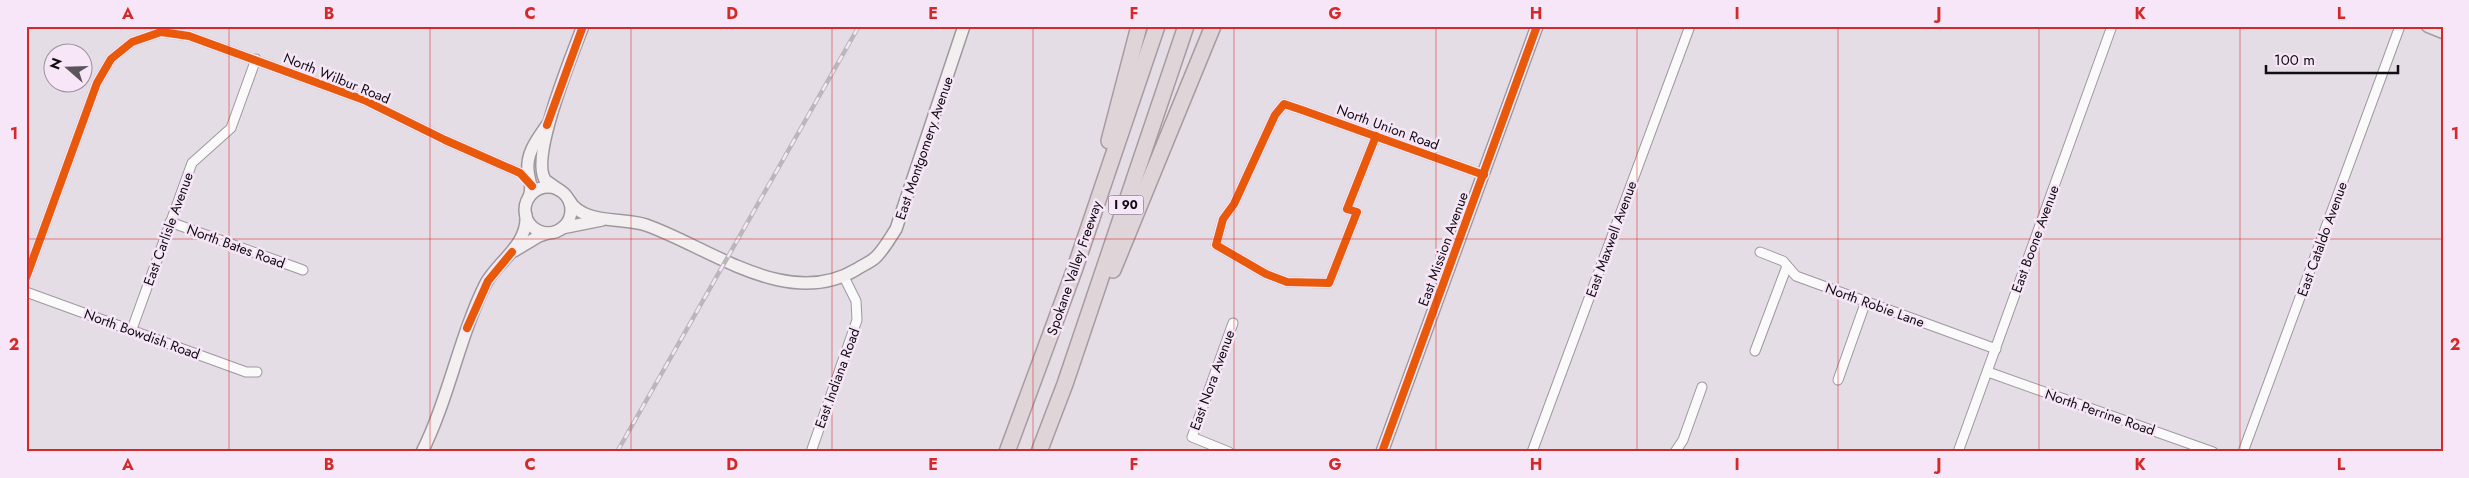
<svg xmlns="http://www.w3.org/2000/svg" width="2469" height="478" font-family="Jost,sans-serif">
  <style>
    .lines { fill: none; stroke-linecap: round; stroke-linejoin: round }
    .street-casing { stroke: #9e989e; stroke-width: 11 }
    .secondary-casing { stroke: #9e989e; stroke-width: 14 }
    .primary-casing { stroke: #a89aa0; stroke-width: 15 }
    .highway-casing { stroke: #a89aa0; stroke-width: 18 }
    .street { stroke: #fbfafb; stroke-width: 9 }
    .secondary { stroke: #f3eff0; stroke-width: 11 }
    .primary { stroke: #eae4e6; stroke-width: 12 }
    .highway { stroke: #dfd5d8; stroke-width: 15 }
    .rail-casing { stroke: #b9b7ba; stroke-width: 4.5 }
    .rail { stroke: #f6e6f7; stroke-width: 2.5; stroke-dasharray: 8; stroke-linecap: butt }
    .cycleway-casing { stroke: #f6e6f7; stroke-width: 11 }
    .cycleway { stroke: #e8590c; stroke-width: 8 }
    .grid { fill: none; stroke: #d62828; stroke-width: 1; stroke-opacity: 0.55 }
    .labels { text-anchor: middle; stroke-width: 5; stroke-linejoin: round; paint-order: stroke }
    .shield { fill: #f6e6f7; stroke: #564d57; stroke-width: 1 }
    .shield-label { font-size: 12px; font-weight: bold; fill: #110c12 }
    .street-label { font-size: 14px; fill: #110c12; stroke: #f6e6f7 }
    .neatline { fill: none; stroke: #d62828; stroke-width: 2 }
    .grid-label { font-size: 16px; text-anchor: middle; font-weight: bold; fill: #d62828 }
  </style>
  <rect width="100%" height="100%" fill="#e5dde6"/>
  <g class="lines">
    <defs>
      <g id="street">
        <path d="M1376,136L1347,209L1357,212L1329,283L1287,282L1266,274L1216,245L1223,219L1234,204L1275,115L1284,104L1302,110L1484,175"/>
        <path d="M170,222L303,270"/>
        <path d="M1760,252L1783,261L1796,276L1996,349"/>
        <path d="M26,278L97,83L111,59L132,42L161,32L189,36L364,100L445,140L520,173L530,182"/>
        <path d="M26,292L246,372H257"/>
        <path d="M132,329L192,163L231,128L256,59"/>
        <path d="M1755,351L1787,266"/>
        <path d="M1988,372L2213,452"/>
        <path d="M1838,380L1866,301"/>
        <path d="M811,452L857,320L856,301L844,277"/>
        <path d="M1229,452L1192,437L1233,323"/>
        <path d="M1532,452L1690,26"/>
        <path d="M1675,452L1683,440L1702,387"/>
        <path d="M1958,452L2112,26"/>
        <path d="M2243,452L2400,26"/>
      </g>
      <g id="secondary">
        <circle cx="548" cy="210" r="23"/>
        <path d="M559,190L545,180C530,156 572,55 583,26"/>
        <path d="M529,197C533,186 529,181 528,170C526,153 538,138 547,125"/>
        <path d="M569,200C583,225 622,217 646,225C711,248 788,311 857,269C863,265 871,262 876,257C884,249 890,238 896,229L964,26"/>
        <path d="M562,228L602,220"/>
        <path d="M514,251L539,236L548,233"/>
        <path d="M422,452C449,398 459,337 486,283C499,260 528,245 526,215"/>
        <path d="M1382,452L1537,26"/>
      </g>
      <path id="primary" d="M2428,26L2443,32"/>
      <g id="highway">
        <path d="M1109,141L1139,26"/>
        <path d="M1113,270L1213,26"/>
        <path d="M1007,452L1074,271L1157,26"/>
        <path d="M1039,452L1065,384L1186,26"/>
      </g>
    </defs>
    <!-- street casing -->
    <use href="#street" class="street-casing"/>
    <!-- secondary casing -->
    <use href="#secondary" class="secondary-casing"/>
    <!-- primary casing -->
    <use href="#primary" class="primary-casing"/>
    <!-- highway casing -->
    <use href="#highway" class="highway-casing"/>
    <!-- street -->
    <use href="#street" class="street"/>
    <!-- secondary -->
    <use href="#secondary" class="secondary"/>
    <!-- primary -->
    <use href="#primary" class="primary"/>
    <!-- highway -->
    <use href="#highway" class="highway"/>
    <defs>
      <path id="rail" d="M617,452L859,26"/>
    </defs>
    <!-- rail casing -->
    <use href="#rail" class="rail-casing"/>
    <!-- rail -->
    <use href="#rail" class="rail"/>
    <defs>
      <g id="cycleway">
        <path d="M547,125L583,26"/>
        <path d="M1376,136L1347,209L1357,212L1329,283L1287,282L1266,274L1216,245L1223,219L1234,204L1275,115L1284,104L1302,110L1484,175"/>
        <path d="M26,278L97,83L111,59L132,42L161,32L189,36L364,100L445,140L520,173L532,186"/>
        <path d="M467,328L488,281L512,252"/>
        <path d="M1382,452L1537,26"/>
      </g>
    </defs>
    <!-- cycleway casing -->
    <use href="#cycleway" class="cycleway-casing"/>
    <!-- cycleway -->
    <use href="#cycleway" class="cycleway"/>
  </g>
  <!-- grid -->
  <path class="grid" d="M229,26V452M430,26V452M631,26V452M832,26V452M1033,26V452M1234,26V452M1436,26V452M1637,26V452M1838,26V452M2039,26V452M2240,26V452M26,239H2443"/>
  <g class="labels">
    <!-- shield labels -->
    <rect class="shield" x="1108.5" y="195.5" width="35" height="19" rx="4"/>
    <g class="shield-label">
      <text x="1126" y="209">I 90</text>
    </g>
    <!-- street labels -->
    <g class="street-label">
      <text transform="translate(337 78) rotate(22)" y="5">North Wilbur Road</text>
      <text transform="translate(1388 127) rotate(20)" y="5">North Union Road</text>
      <text transform="translate(924 148) rotate(-71)" y="5">East Montgomery Avenue</text>
      <text transform="translate(168 229) rotate(-70)" y="5">East Carlisle Avenue</text>
      <text transform="translate(1611 239) rotate(-70)" y="5">East Maxwell Avenue</text>
      <text transform="translate(2035 239) rotate(-70)" y="5">East Boone Avenue</text>
      <text transform="translate(2322 239) rotate(-70)" y="5">East Cataldo Avenue</text>
      <text transform="translate(236 246) rotate(20)" y="5">North Bates Road</text>
      <text transform="translate(1443 249) rotate(-70)" y="5">East Mission Avenue</text>
      <text transform="translate(1074 268) rotate(-71)" y="5">Spokane Valley Freeway</text>
      <text transform="translate(1875 305) rotate(20)" y="5">North Robie Lane</text>
      <text transform="translate(142 334) rotate(20)" y="5">North Bowdish Road</text>
      <text transform="translate(837 378) rotate(-70)" y="5">East Indiana Road</text>
      <text transform="translate(1212 380) rotate(-70)" y="5">East Nora Avenue</text>
      <text transform="translate(2100 412) rotate(19)" y="5">North Perrine Road</text>
    </g>
  </g>
  <!-- border -->
  <rect width="2469" height="478" fill="none" stroke="#f6e6f7" stroke-width="55"/>
  <!-- north arrow -->
  <g transform="translate(68 68) rotate(290)"><circle r="24" fill="#f6e6f7" stroke="#9a8f9b"/>
  <path d="M0-4L9 19L0 12L-9 19Z" fill="#5b555c"/>
  <text y="-8" font-size="14" font-weight="bold" text-anchor="middle" fill="#110c12">N</text>
  </g>
  <!-- scale -->
  <path d="M2266 65v8h132v-8" fill="none" stroke="#110c12" stroke-width="2.5"/>
  <text x="2274" y="65" font-size="15" fill="#110c12" stroke="#f6e6f7" stroke-width="4" paint-order="stroke">100 m</text>
  <rect x="28" y="28" width="2414" height="422" class="neatline"/>
  <g class="grid-label">
    <text x="128" y="19">A</text>
    <text x="329" y="19">B</text>
    <text x="530" y="19">C</text>
    <text x="732" y="19">D</text>
    <text x="933" y="19">E</text>
    <text x="1134" y="19">F</text>
    <text x="1335" y="19">G</text>
    <text x="1536" y="19">H</text>
    <text x="1737" y="19">I</text>
    <text x="1939" y="19">J</text>
    <text x="2140" y="19">K</text>
    <text x="2341" y="19">L</text>
    <text x="14" y="139">1</text>
    <text x="2455" y="139">1</text>
    <text x="14" y="350">2</text>
    <text x="2455" y="350">2</text>
    <text x="128" y="470">A</text>
    <text x="329" y="470">B</text>
    <text x="530" y="470">C</text>
    <text x="732" y="470">D</text>
    <text x="933" y="470">E</text>
    <text x="1134" y="470">F</text>
    <text x="1335" y="470">G</text>
    <text x="1536" y="470">H</text>
    <text x="1737" y="470">I</text>
    <text x="1939" y="470">J</text>
    <text x="2140" y="470">K</text>
    <text x="2341" y="470">L</text>
  </g>
</svg>
